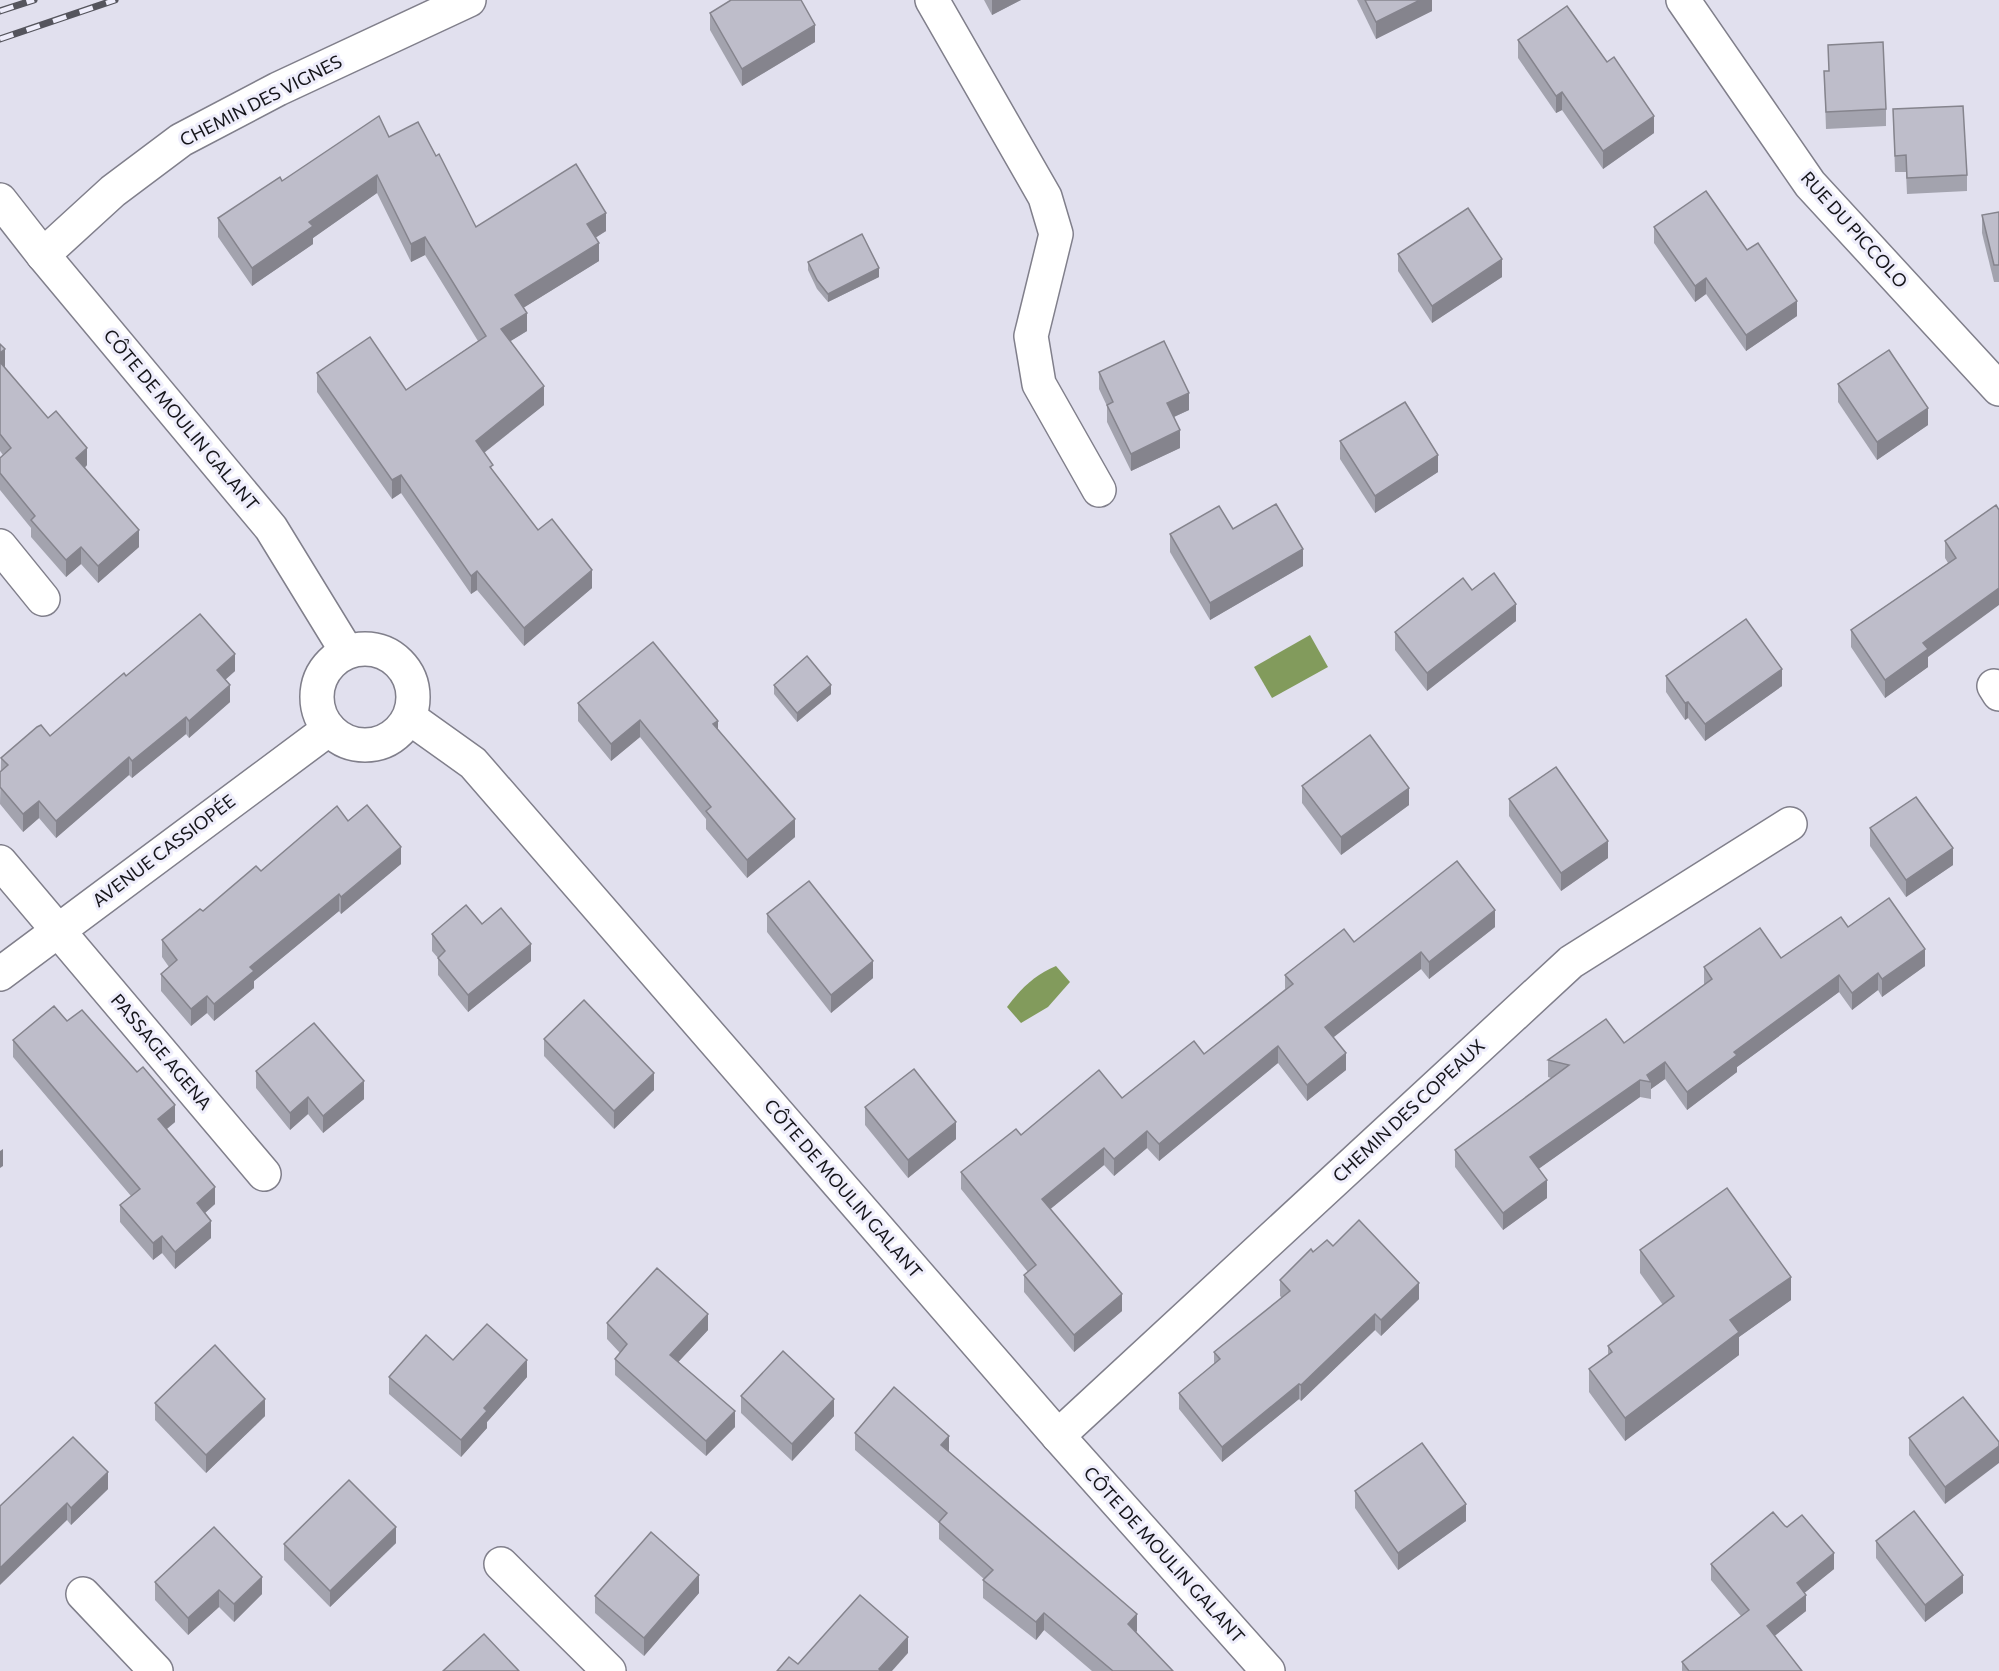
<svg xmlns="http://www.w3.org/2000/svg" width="1999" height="1671" font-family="Commissioner,sans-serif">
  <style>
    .water { fill: #829b5c }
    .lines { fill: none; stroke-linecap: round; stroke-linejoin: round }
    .minor-casing { stroke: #807f8b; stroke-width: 36 }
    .minor { stroke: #fff; stroke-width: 33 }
    .rail-casing { stroke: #55555d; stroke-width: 7 }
    .rail { stroke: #eeedfb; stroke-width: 4.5; stroke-dasharray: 14; stroke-linecap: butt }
    .wall { fill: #a3a3ae }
    .shaded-wall { fill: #85848d }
    .building { fill: #bebdca; stroke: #85848d; stroke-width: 1.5 }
    .labels { text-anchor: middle; stroke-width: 6; stroke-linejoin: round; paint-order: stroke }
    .street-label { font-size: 18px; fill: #15151a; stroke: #eeedfb }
  </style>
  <rect width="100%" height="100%" fill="#e1e0ee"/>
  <!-- water -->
  <g class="water">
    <path d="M1310,635L1328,667L1272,698L1254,667Z"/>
    <path d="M1056,966L1070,982L1048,1007L1021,1023L1007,1007C1021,988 1035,975 1056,966Z"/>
  </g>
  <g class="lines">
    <defs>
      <g id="minor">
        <path d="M932,0L1045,197L1056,234L1031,336L1039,384L1099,490"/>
        <path d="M1683,0L1810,184L1999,389"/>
        <path d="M0,200L43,255L271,528L347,652"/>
        <path d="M43,255L113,191L181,140L278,89L469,0"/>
        <path d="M0,546L43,599"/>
        <circle cx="365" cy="697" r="48"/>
        <path d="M1994,686L1999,694"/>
        <path d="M410,718L473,763L1058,1436L1268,1671"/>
        <path d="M0,862L264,1174"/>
        <path d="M0,974L329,729"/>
        <path d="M1058,1436L1571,962L1790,824"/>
        <path d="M501,1564L609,1671"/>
        <path d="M83,1594L156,1671"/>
      </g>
    </defs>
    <!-- minor casing -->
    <use href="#minor" class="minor-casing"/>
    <!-- minor -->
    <use href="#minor" class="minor"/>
    <defs>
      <g id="rail">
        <path d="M0,11L34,0"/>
        <path d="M0,39L115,0"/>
      </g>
    </defs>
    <!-- rail casing -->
    <use href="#rail" class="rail-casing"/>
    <!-- rail -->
    <use href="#rail" class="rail"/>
  </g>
  <!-- wall -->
  <g class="wall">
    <path d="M984,0H1021L992,15Z"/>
    <path d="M1357,0H1432V11L1376,39Z"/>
    <path d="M710,13L815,42L742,86L710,30Z"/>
    <path d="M1518,40L1654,133L1603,169L1562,110L1556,113L1518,58Z"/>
    <path d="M1824,71L1886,109V126L1826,129Z"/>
    <path d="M1893,109L1967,175V191L1907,194L1906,172H1895Z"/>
    <path d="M389,137L436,156L476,227L606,231L595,238L599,261L523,308L527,331L510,341L544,405L484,453L493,471L538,530L592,588L524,646L477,590L471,594L401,493L392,499L317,392V373L406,390L478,341L425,255L411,262L377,193L313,238V244L252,286L218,237V218L282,181Z"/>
    <path d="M1999,212V282H1994L1982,233V215Z"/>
    <path d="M1654,227L1797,316L1746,351L1706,294L1695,302L1654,243Z"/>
    <path d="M1398,254L1502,277L1432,323L1398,271Z"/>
    <path d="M808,262L879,277L828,302L817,289L808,270Z"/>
    <path d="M0,344L4,367L87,465L85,468L139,547L98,583L81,564L66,577L31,537V528L0,490V458L3,455L0,451Z"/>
    <path d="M1099,372L1189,410L1174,417L1180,448L1131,471L1107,422V406L1099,389Z"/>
    <path d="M1838,384L1928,425L1877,460L1838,402Z"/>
    <path d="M1340,441L1438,472L1375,513L1340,459Z"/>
    <path d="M1996,505L1928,657V667L1885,698L1851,647V630L1948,563L1945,558V541Z"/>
    <path d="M1233,529L1303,566L1210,620L1170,552V534Z"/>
    <path d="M1472,590L1516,621L1427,691L1395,650V632Z"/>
    <path d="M235,671L225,680L230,702L189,738L186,734L132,778L129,775L56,838L39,818L23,832L0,804L1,758L50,736L126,676Z"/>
    <path d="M1666,676L1782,686L1705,741L1688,718L1685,720L1666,692Z"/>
    <path d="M774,685L831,694L797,722L774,694Z"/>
    <path d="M578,703L718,729L795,837L747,878L706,829V819L640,737L611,761L578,721Z"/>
    <path d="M1302,786L1409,805L1341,855L1302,803Z"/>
    <path d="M1509,799L1608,858L1561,891L1509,816Z"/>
    <path d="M348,821L401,864L341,914L339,911L254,981V988L214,1021L207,1013L191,1026L161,991V974L169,967L162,957V940L203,911Z"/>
    <path d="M1870,828L1953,865L1906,897L1870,846Z"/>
    <path d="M767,914L873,978L831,1013L767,932Z"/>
    <path d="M482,924L531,961L468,1012L438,975V958L432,951V934Z"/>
    <path d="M1495,927L1429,979L1421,969L1333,1037L1346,1070L1307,1101L1278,1063L1159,1161L1147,1148L1114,1176L1104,1165L1050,1209L1122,1311L1074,1352L1024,1292V1275L1028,1272L961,1189V1172L1021,1135L1122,1098L1204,1054L1285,989V975L1354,942Z"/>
    <path d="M1848,927L1925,966L1882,997L1878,990L1852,1010L1839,992L1737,1067V1072L1687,1110L1665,1079L1651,1089V1099L1640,1097L1538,1169L1547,1198L1503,1230L1455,1167V1150L1551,1078L1548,1077V1060L1624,1043L1704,985V967L1781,958Z"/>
    <path d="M67,1021L175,1122L167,1129L215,1204L205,1213L211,1238L175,1269L162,1253L153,1260L120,1222V1205L131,1196L13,1057V1040Z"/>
    <path d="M544,1039L654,1090L614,1129L544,1056Z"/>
    <path d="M256,1071L364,1099L323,1133L308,1114L290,1130L256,1088Z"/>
    <path d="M865,1107L956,1139L908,1178L865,1125Z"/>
    <path d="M1333,1246L1419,1299L1381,1336L1375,1330L1301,1401L1299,1399L1222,1462L1179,1409V1393L1214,1364V1352L1282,1298L1280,1296V1280L1313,1252Z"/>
    <path d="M1640,1250L1791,1300L1739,1337V1355L1625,1441L1589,1392V1369L1608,1355V1346L1663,1305L1640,1273Z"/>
    <path d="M607,1323L708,1330L678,1362L735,1427L706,1456L615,1375V1359L620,1353L607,1339Z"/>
    <path d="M453,1360L527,1377L487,1422V1428L461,1457L389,1394V1377Z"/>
    <path d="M741,1396L834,1416L792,1461L741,1413Z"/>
    <path d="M1963,1397L1945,1504L1909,1455V1438Z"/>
    <path d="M155,1403L265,1416L206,1473L155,1420Z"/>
    <path d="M855,1433L949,1452L1137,1631L1136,1632L1173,1671H1092L1044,1630L1036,1640L983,1598V1580L984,1579L939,1539V1523L855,1450Z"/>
    <path d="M108,1489L71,1525L67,1520L0,1506Z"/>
    <path d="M1355,1491L1466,1521L1398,1570L1355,1508Z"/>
    <path d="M1785,1526L1834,1569L1804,1593L1806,1611L1774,1636L1802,1671H1682V1662L1741,1616L1711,1580V1564Z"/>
    <path d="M1876,1541L1963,1593L1925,1622L1876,1558Z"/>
    <path d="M396,1543L330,1607L284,1560V1544Z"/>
    <path d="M155,1582L262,1594L234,1622L219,1607L188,1635L155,1600Z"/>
    <path d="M699,1593L644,1656L595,1613V1596Z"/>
  </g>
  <!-- shaded-wall -->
  <g class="shaded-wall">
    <path d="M992,0H1021L992,15Z"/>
    <path d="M1420,0H1432V11L1376,39V22Z"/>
    <path d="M815,25V42L742,86V69Z"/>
    <path d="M1562,92V110L1556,113V96Z"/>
    <path d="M1654,116V133L1603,169V151Z"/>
    <path d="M377,175V193L313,238V244L252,286V268L309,222Z"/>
    <path d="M606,213V231L587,243V224Z"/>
    <path d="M425,237V255L411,262V244Z"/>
    <path d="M599,243V261L515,313V295Z"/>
    <path d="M1502,259V277L1432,323V306Z"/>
    <path d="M879,268V277L828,302V294Z"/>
    <path d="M1706,278V294L1695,302V286Z"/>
    <path d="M1797,301V316L1746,351V335Z"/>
    <path d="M527,313V331L501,347V329Z"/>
    <path d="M5,349V367L0,370V353Z"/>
    <path d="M544,386V405L476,459V441Z"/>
    <path d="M1189,393V410L1167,420V403Z"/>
    <path d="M1928,408V425L1877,460V442Z"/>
    <path d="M1180,430V448L1131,471V454Z"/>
    <path d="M87,448V465L76,475V458Z"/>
    <path d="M1438,455V472L1375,513V496Z"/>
    <path d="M401,475V493L392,499V480Z"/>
    <path d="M139,530V547L98,583V566Z"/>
    <path d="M81,547V564L66,577V560Z"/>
    <path d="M1303,549V566L1210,620V603Z"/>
    <path d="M592,570V588L524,646V628Z"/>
    <path d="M477,571V590L471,594V576Z"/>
    <path d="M1999,588V605L1928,657V667L1885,698V680L1923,643Z"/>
    <path d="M1516,604V621L1427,691V673Z"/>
    <path d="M235,654V671L217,687V670Z"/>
    <path d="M1782,669V686L1705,741V724Z"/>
    <path d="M230,685V702L189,738V721Z"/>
    <path d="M831,685V694L797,722V713Z"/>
    <path d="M1688,702V718L1685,720V703Z"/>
    <path d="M186,717V734L132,778V761Z"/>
    <path d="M640,720V737L611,761V744Z"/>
    <path d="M718,721V738L713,724Z"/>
    <path d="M129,757V775L56,838V821Z"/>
    <path d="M1409,788V805L1341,855V837Z"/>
    <path d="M39,801V818L23,832V814Z"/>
    <path d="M795,819V837L747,878V860Z"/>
    <path d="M1608,841V858L1561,891V873Z"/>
    <path d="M401,847V864L341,914V897Z"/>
    <path d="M1953,848V865L1906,897V880Z"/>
    <path d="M339,894V911L254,981V988L214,1021V1004L250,967Z"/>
    <path d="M1495,910V927L1429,979V962Z"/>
    <path d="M531,944V961L468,1012V995Z"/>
    <path d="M1925,949V966L1882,997V979Z"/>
    <path d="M1421,952V969L1325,1044V1027Z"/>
    <path d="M873,961V978L831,1013V995Z"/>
    <path d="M1878,973V990L1852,1010V993Z"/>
    <path d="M1839,975V992L1737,1067V1072L1687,1110V1092L1734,1052Z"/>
    <path d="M207,996V1013L191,1026V1009Z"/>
    <path d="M1278,1046V1063L1159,1161V1144Z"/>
    <path d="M1346,1053V1070L1307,1101V1085Z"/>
    <path d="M1665,1062V1079L1651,1089V1082L1647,1075Z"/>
    <path d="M654,1073V1090L614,1129V1111Z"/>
    <path d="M1640,1080V1097L1530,1175V1157Z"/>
    <path d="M364,1081V1099L323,1133V1116Z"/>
    <path d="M308,1097V1114L290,1130V1113Z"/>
    <path d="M175,1105V1122L158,1136V1119Z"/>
    <path d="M956,1122V1139L908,1178V1160Z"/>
    <path d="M1147,1131V1148L1114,1176V1159Z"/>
    <path d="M1104,1148V1165L1042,1216V1199Z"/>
    <path d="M3,1149V1166L0,1168V1151Z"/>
    <path d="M1547,1180V1198L1503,1230V1213Z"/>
    <path d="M215,1187V1204L197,1220V1203Z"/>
    <path d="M211,1221V1238L175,1269V1252Z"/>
    <path d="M162,1236V1253L153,1260V1243Z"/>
    <path d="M1791,1277V1300L1739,1337V1355L1625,1441V1418L1730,1320Z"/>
    <path d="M1419,1283V1299L1381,1336V1320Z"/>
    <path d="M1122,1294V1311L1074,1352V1335Z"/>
    <path d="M708,1314V1330L670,1371V1355Z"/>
    <path d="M1375,1314V1330L1301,1401V1385Z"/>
    <path d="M527,1360V1377L487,1422V1428L461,1457V1440L484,1408Z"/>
    <path d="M1299,1384V1399L1222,1462V1447Z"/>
    <path d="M265,1399V1416L206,1473V1455Z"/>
    <path d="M834,1399V1416L792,1461V1444Z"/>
    <path d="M735,1411V1427L706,1456V1441Z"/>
    <path d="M949,1436V1453L941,1445Z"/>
    <path d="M1999,1446V1463L1945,1504V1487Z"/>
    <path d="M108,1472V1489L71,1525V1508Z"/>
    <path d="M67,1503V1520L0,1585V1568Z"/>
    <path d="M1466,1504V1521L1398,1570V1553Z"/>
    <path d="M396,1527V1543L330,1607V1591Z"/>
    <path d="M1834,1553V1569L1797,1599V1583Z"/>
    <path d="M699,1575V1593L644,1656V1638Z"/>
    <path d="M1963,1575V1593L1925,1622V1605Z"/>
    <path d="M262,1577V1594L234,1622V1604Z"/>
    <path d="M219,1590V1607L188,1635V1618Z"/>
    <path d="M1806,1595V1611L1767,1642V1626Z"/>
    <path d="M1044,1613V1630L1036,1640V1622Z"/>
    <path d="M1137,1614V1631L1128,1641V1624Z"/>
    <path d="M908,1637V1653L892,1671H879V1669Z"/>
  </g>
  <!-- building -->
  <g class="building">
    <path d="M731,0H801L815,25L742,69L710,13Z"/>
    <path d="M1365,0H1420L1376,22Z"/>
    <path d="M1567,6L1607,62L1614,57L1654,116L1603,151L1562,92L1556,96L1518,40Z"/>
    <path d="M1883,42L1886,109L1826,112L1824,71H1829L1828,45Z"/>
    <path d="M1963,106L1967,175L1907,178L1906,155L1895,156L1893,109Z"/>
    <path d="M379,116L389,137L418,122L436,156L439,154L476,227L576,164L606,213L587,224L599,243L515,295L527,313L501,329L544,386L476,441L493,465L490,467L538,530L552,519L592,570L524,628L477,571L471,576L401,475L392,480L317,373L370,337L406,390L486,336L425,237L411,244L377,175L309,222L313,226L252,268L218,218L280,177L282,181Z"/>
    <path d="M1706,191L1747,250L1758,243L1797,301L1746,335L1706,278L1695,286L1654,227Z"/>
    <path d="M1468,208L1502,259L1432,306L1398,254Z"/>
    <path d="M1999,212V265H1994L1982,215Z"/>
    <path d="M862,234L879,268L828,294L817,280L808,262Z"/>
    <path d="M1164,341L1189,393L1167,403L1180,430L1131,454L1107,405L1113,402L1099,372Z"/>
    <path d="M0,344L5,349L0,353Z"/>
    <path d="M1889,350L1928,408L1877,442L1838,384Z"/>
    <path d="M0,362L48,418L56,411L87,448L76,458L139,530L98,566L81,547L66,560L31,520L35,516L0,473V458L11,448L0,434Z"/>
    <path d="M1405,402L1438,455L1375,496L1340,441Z"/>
    <path d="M1276,504L1303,549L1210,603L1170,534L1219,506L1233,529Z"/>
    <path d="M1996,505L1999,510V588L1923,643L1928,649L1885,680L1851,630L1956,558L1945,541Z"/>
    <path d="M1494,573L1516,604L1427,673L1395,632L1463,578L1472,590Z"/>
    <path d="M200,614L235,654L217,670L230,685L189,721L186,717L132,761L129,757L56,821L39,801L23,814L0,787V772L8,765L1,758L37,727L41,725L50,736L124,673L126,676Z"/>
    <path d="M1746,619L1782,669L1705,724L1688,702L1685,703L1666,676Z"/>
    <path d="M653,642L718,721L713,724L795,819L747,860L706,811L711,807L640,720L611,744L578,703Z"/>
    <path d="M807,656L831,685L797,713L774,685Z"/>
    <path d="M1370,735L1409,788L1341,837L1302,786Z"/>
    <path d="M1556,767L1608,841L1561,873L1509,799Z"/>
    <path d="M1916,797L1953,848L1906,880L1870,828Z"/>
    <path d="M367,805L401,847L341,897L339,894L250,967L254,971L214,1004L207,996L191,1009L161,974L177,960L162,940L200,909L203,911L256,866L261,871L337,806L348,821Z"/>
    <path d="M1457,861L1495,910L1429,962L1421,952L1325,1027L1346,1053L1307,1085L1278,1046L1159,1144L1147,1131L1114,1159L1104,1148L1042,1199L1122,1294L1074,1335L1024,1275L1036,1265L961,1172L1016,1129L1021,1135L1099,1070L1122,1098L1194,1041L1204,1054L1293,984L1285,975L1344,929L1354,942Z"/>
    <path d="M809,881L873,961L831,995L767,914Z"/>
    <path d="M1889,898L1925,949L1882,979L1878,973L1852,993L1839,975L1734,1052L1737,1055L1687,1092L1665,1062L1647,1075L1651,1082L1640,1080L1530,1157L1547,1180L1503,1213L1455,1150L1569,1065L1548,1060L1606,1019L1624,1043L1712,979L1704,967L1760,928L1781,958L1841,917L1848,927Z"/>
    <path d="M466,905L482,924L501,908L531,944L468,995L438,958L445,951L432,934Z"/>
    <path d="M584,1000L654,1073L614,1111L544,1039Z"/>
    <path d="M54,1006L67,1021L82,1010L137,1072L143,1067L175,1105L158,1119L215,1187L197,1203L211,1221L175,1252L162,1236L153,1243L120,1205L140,1189L13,1040Z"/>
    <path d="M314,1023L364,1081L323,1116L308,1097L290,1113L256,1071Z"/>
    <path d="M914,1069L956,1122L908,1160L865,1107Z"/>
    <path d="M1727,1188L1791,1277L1730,1320L1739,1332L1625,1418L1589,1369L1612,1352L1608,1346L1674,1296L1640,1250Z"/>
    <path d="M1359,1220L1419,1283L1381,1320L1375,1314L1301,1385L1299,1384L1222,1447L1179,1393L1220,1359L1214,1352L1290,1291L1280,1280L1311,1249L1313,1252L1327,1240L1333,1246Z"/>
    <path d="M657,1268L708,1314L670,1355L735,1411L706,1441L615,1359L627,1344L607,1323Z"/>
    <path d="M487,1324L527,1360L484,1408L487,1411L461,1440L389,1377L426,1335L453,1360Z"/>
    <path d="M215,1345L265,1399L206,1455L155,1403Z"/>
    <path d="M783,1351L834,1399L792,1444L741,1396Z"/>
    <path d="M894,1387L949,1436L941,1445L1137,1614L1128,1624L1173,1671H1113L1044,1613L1036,1622L983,1580L993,1570L939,1522L947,1513L855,1433Z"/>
    <path d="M1963,1397L1999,1442V1446L1945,1487L1909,1438Z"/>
    <path d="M73,1437L108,1472L71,1508L67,1503L0,1568V1506Z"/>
    <path d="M1422,1443L1466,1504L1398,1553L1355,1491Z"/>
    <path d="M349,1480L396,1527L330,1591L284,1544Z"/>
    <path d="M1914,1511L1963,1575L1925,1605L1876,1541Z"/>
    <path d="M1773,1512L1785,1526L1787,1527L1802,1515L1834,1553L1797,1583L1806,1595L1767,1626L1802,1671H1689L1682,1662L1749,1610L1711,1564Z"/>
    <path d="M214,1527L262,1577L234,1604L219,1590L188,1618L155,1582Z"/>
    <path d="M651,1532L699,1575L644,1638L595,1596Z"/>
    <path d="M860,1595L908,1637L879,1669L881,1671H777L789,1657L798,1664Z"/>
    <path d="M484,1634L519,1671H443Z"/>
  </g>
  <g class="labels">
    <!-- street labels -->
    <g class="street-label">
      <text transform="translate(261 101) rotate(-27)" y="6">CHEMIN DES VIGNES</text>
      <text transform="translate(1854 230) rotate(48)" y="6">RUE DU PICCOLO</text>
      <text transform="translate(181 420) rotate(50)" y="6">CÔTE DE MOULIN GALANT</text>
      <text transform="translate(164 851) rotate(-37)" y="6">AVENUE CASSIOPÉE</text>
      <text transform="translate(161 1052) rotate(50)" y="6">PASSAGE AGENA</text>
      <text transform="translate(1409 1111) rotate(-43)" y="6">CHEMIN DES COPEAUX</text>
      <text transform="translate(843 1189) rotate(49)" y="6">CÔTE DE MOULIN GALANT</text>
      <text transform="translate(1164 1555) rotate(48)" y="6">CÔTE DE MOULIN GALANT</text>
    </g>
  </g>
</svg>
